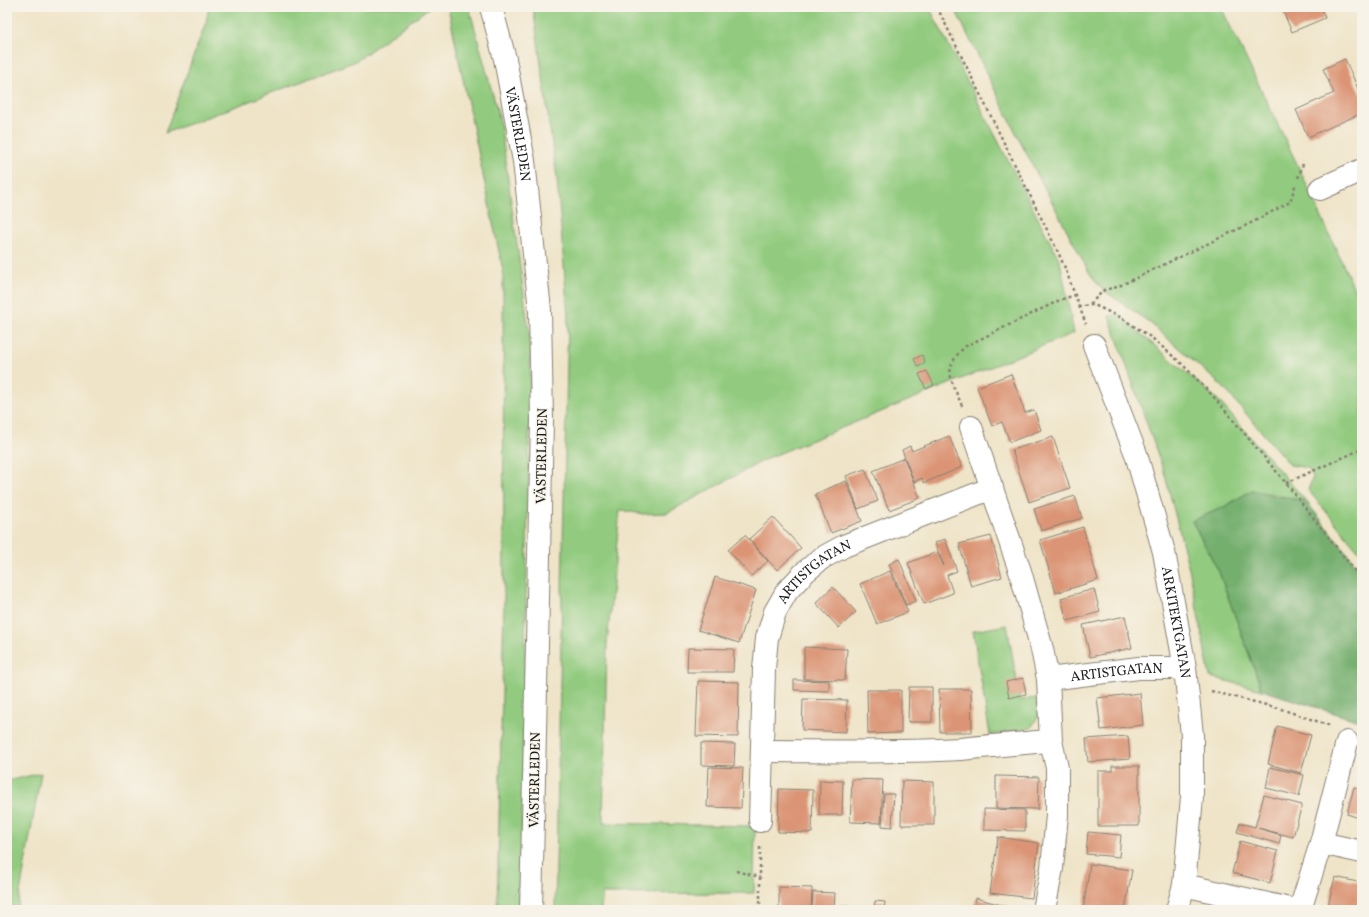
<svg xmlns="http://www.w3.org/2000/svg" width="1369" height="917" font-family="Vollkorn,serif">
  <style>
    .green { fill: #92cb7f; stroke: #57744e }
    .forest { fill: #75af6e; stroke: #486645 }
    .building { fill: #db9576 }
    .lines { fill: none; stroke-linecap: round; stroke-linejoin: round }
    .minor-casing { stroke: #868072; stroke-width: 24 }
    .path { stroke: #868072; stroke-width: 2.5; stroke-dasharray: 3 3; stroke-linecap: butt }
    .minor { stroke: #fff; stroke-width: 22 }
    .labels { text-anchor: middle; stroke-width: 3; stroke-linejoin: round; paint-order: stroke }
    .street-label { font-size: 14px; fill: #1c1c1c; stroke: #f7f3e8 }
  </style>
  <rect width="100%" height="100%" fill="#f7f3e8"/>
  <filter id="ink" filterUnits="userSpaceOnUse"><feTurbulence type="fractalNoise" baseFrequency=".025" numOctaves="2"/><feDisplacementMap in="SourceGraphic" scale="8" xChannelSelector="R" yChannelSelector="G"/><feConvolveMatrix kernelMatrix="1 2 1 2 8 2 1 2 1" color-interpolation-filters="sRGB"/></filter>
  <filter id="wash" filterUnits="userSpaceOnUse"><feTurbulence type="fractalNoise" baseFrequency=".012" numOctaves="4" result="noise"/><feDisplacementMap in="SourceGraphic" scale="16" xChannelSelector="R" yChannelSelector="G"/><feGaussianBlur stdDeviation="0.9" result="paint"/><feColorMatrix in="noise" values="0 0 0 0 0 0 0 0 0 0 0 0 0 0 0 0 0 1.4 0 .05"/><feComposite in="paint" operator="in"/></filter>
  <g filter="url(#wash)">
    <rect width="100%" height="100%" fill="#efe4c8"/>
    <!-- green -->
    <g class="green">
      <path d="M209,7H430L356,61L165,133L206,22Z"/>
      <path d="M448,7H469L500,121L531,346L520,910H497L504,602L503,271Z"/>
      <path d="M533,7H929L1060,261L1074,333L768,458L667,513L643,514L620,510L607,644L603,823L755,826L754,893L602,894L601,910H555L568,317L557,179Z"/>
      <path d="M954,7H1221L1300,170L1362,306V555L1308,490L1313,477L1308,468L1290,465L1223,387L1149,322L1102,289L1090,274L1022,145Z"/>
      <path d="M1118,314L1218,400L1306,501L1252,490L1224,507L1192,521L1219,572L1262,690L1210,677L1190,573L1165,475L1109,316Z"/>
      <path d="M1007,625L1020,700L1038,698L1041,712L1031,728L990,735L973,631Z"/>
      <path d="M41,773L17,910H7V781Z"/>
    </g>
    <!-- forest -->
    <path class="forest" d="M1252,490L1274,496L1306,501L1362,572V722L1262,690L1219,572L1192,521L1224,507Z"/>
    <g id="blocks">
      <!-- building -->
      <g class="building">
        <path d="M1281,7H1321L1325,18L1292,32Z"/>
        <path d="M1345,59L1362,98V113L1308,137L1296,110L1334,93L1323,69Z"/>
        <path d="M922,355L925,363L918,367L914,359Z"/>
        <path d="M927,371L934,385L926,389L919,374Z"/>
        <path d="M1011,374L1025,413L1034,410L1041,430L1010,442L1002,422L992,426L977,387Z"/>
        <path d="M949,436L962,467L924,483L922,478L914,482L902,450L910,446L912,451Z"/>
        <path d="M1053,437L1070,488L1029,502L1012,450Z"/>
        <path d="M904,458L920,498L889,510L873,471Z"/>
        <path d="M865,469L878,501L858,509L846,476Z"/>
        <path d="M846,481L862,521L831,533L815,494Z"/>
        <path d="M1075,496L1082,518L1041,531L1034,509Z"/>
        <path d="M773,517L801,548L777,570L749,539Z"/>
        <path d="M1083,527L1098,580L1056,593L1040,540Z"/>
        <path d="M745,535L768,561L751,576L728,550Z"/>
        <path d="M991,536L1002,577L971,586L959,544Z"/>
        <path d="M945,539L957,571L947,575L953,593L924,604L908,563L937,552L944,566L935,543Z"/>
        <path d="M899,559L916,601L906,605L889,564Z"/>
        <path d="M890,571L908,612L877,624L860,584Z"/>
        <path d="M715,577L756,590L739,643L698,630Z"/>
        <path d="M833,587L856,612L839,628L816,603Z"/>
        <path d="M1094,589L1100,612L1067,621L1061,598Z"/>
        <path d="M1125,616L1132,648L1090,657L1083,625Z"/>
        <path d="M804,647L847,649L845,680L804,679Z"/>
        <path d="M688,648L734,649L733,672H687Z"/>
        <path d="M1023,678L1026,694L1009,698L1006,682Z"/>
        <path d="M794,680L829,681V691L794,690Z"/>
        <path d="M698,681L739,682L738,737L696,736Z"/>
        <path d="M909,687H932V722H908Z"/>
        <path d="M939,689H971L972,732H940Z"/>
        <path d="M867,690H901V733L868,734Z"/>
        <path d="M1140,693L1143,725L1101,730L1097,698Z"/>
        <path d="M803,699L847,700L846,732L802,730Z"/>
        <path d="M1277,726L1311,735L1301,773L1268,764Z"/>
        <path d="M1128,736L1130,759L1088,762L1086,739Z"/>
        <path d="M701,743L735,744L734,766L701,765Z"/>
        <path d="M1112,766H1139V826H1098V771H1112Z"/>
        <path d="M709,767L743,768L741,808L707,807Z"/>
        <path d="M1270,767L1304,775L1299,796L1266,788Z"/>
        <path d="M996,776L1039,777L1038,809L996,808Z"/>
        <path d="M852,779L883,780L881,823L850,822Z"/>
        <path d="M820,780L843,781L842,815H819Z"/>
        <path d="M902,781L934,782V825H901Z"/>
        <path d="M1354,787L1362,790V819L1347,814Z"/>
        <path d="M779,789L813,790L812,833L778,832Z"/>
        <path d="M884,794H894L892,827L882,826Z"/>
        <path d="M1264,795L1302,805L1293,837L1258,828L1281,835L1279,844L1237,832L1240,823L1255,827Z"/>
        <path d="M984,809L1025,810V831L984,830Z"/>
        <path d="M1088,832L1121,835L1119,857L1086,854Z"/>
        <path d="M998,837L1039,843L1032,898L990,893Z"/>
        <path d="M1240,841L1278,851L1270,883L1232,873Z"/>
        <path d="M1090,864L1132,870L1125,910H1083Z"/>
        <path d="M1335,877L1362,883V900L1359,910H1327Z"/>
        <path d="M779,887L812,888L811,910H779Z"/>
        <path d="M813,892L835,893L834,910H812Z"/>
        <path d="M976,898L1019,910H973Z"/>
        <path d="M875,901L885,902L884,910H874Z"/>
        <path d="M841,906L872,907V910H841Z"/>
      </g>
    </g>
  </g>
  <g filter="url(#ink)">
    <use href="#blocks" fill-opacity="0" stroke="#868072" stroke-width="1"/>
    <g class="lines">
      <defs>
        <g id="minor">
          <path id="s1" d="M491,7L505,59L524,161L540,310L542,421L531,910"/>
          <path d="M1320,189L1362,170"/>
          <path id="s2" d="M1094,345L1136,454L1164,552L1185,668L1192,735V797L1184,885L1177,910"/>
          <path d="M971,427L1020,571L1042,649L1048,679L1051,741L1057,768V815L1052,868L1044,910"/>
          <path id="s3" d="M1048,679L1139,668H1185"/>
          <path d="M762,751C828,751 895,753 960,749C991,746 1021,743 1051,741"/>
          <path id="s4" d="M760,821L764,669L767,638L775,612L787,591L805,572L822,558L844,546L992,488"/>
          <path d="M1321,843L1362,852"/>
          <path d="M1184,885L1294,910"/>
          <path d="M1300,910L1321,843L1347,742"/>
        </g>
      </defs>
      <!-- minor casing -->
      <use href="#minor" class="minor-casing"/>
      <!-- path -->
      <g class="path">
        <path d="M937,7L1058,252L1065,268L1079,306L1094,305L1120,317L1152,338L1182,364L1212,395L1286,483L1362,580"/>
        <path d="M1298,178L1303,164"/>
        <path d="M1090,304L1104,290L1117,287L1253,222L1290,202L1296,183"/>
        <path d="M1079,306L1086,324"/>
        <path d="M962,406C951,379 941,368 966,346L1060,300L1075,295"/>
        <path d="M1286,483L1362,449"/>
        <path d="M1211,691L1278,708L1331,726"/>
        <path d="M736,871L760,877"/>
        <path d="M760,910V845"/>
      </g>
      <!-- minor -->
      <use href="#minor" class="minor"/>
    </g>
  </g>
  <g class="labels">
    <!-- street labels -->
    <g class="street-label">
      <text dy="5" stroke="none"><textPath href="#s1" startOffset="130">VÄSTERLEDEN</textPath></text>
      <text transform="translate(541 456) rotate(-89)" y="5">VÄSTERLEDEN</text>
      <text dy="5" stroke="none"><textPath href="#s4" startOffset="268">ARTISTGATAN</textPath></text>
      <text dy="5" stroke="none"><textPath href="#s2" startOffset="290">ARKITEKTGATAN</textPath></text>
      <text dy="5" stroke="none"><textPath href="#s3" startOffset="69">ARTISTGATAN</textPath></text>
      <text transform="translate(534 780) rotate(-89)" y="5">VÄSTERLEDEN</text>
    </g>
  </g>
  <!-- margin -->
  <rect width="1369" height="917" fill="none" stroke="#f7f3e8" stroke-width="24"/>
</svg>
